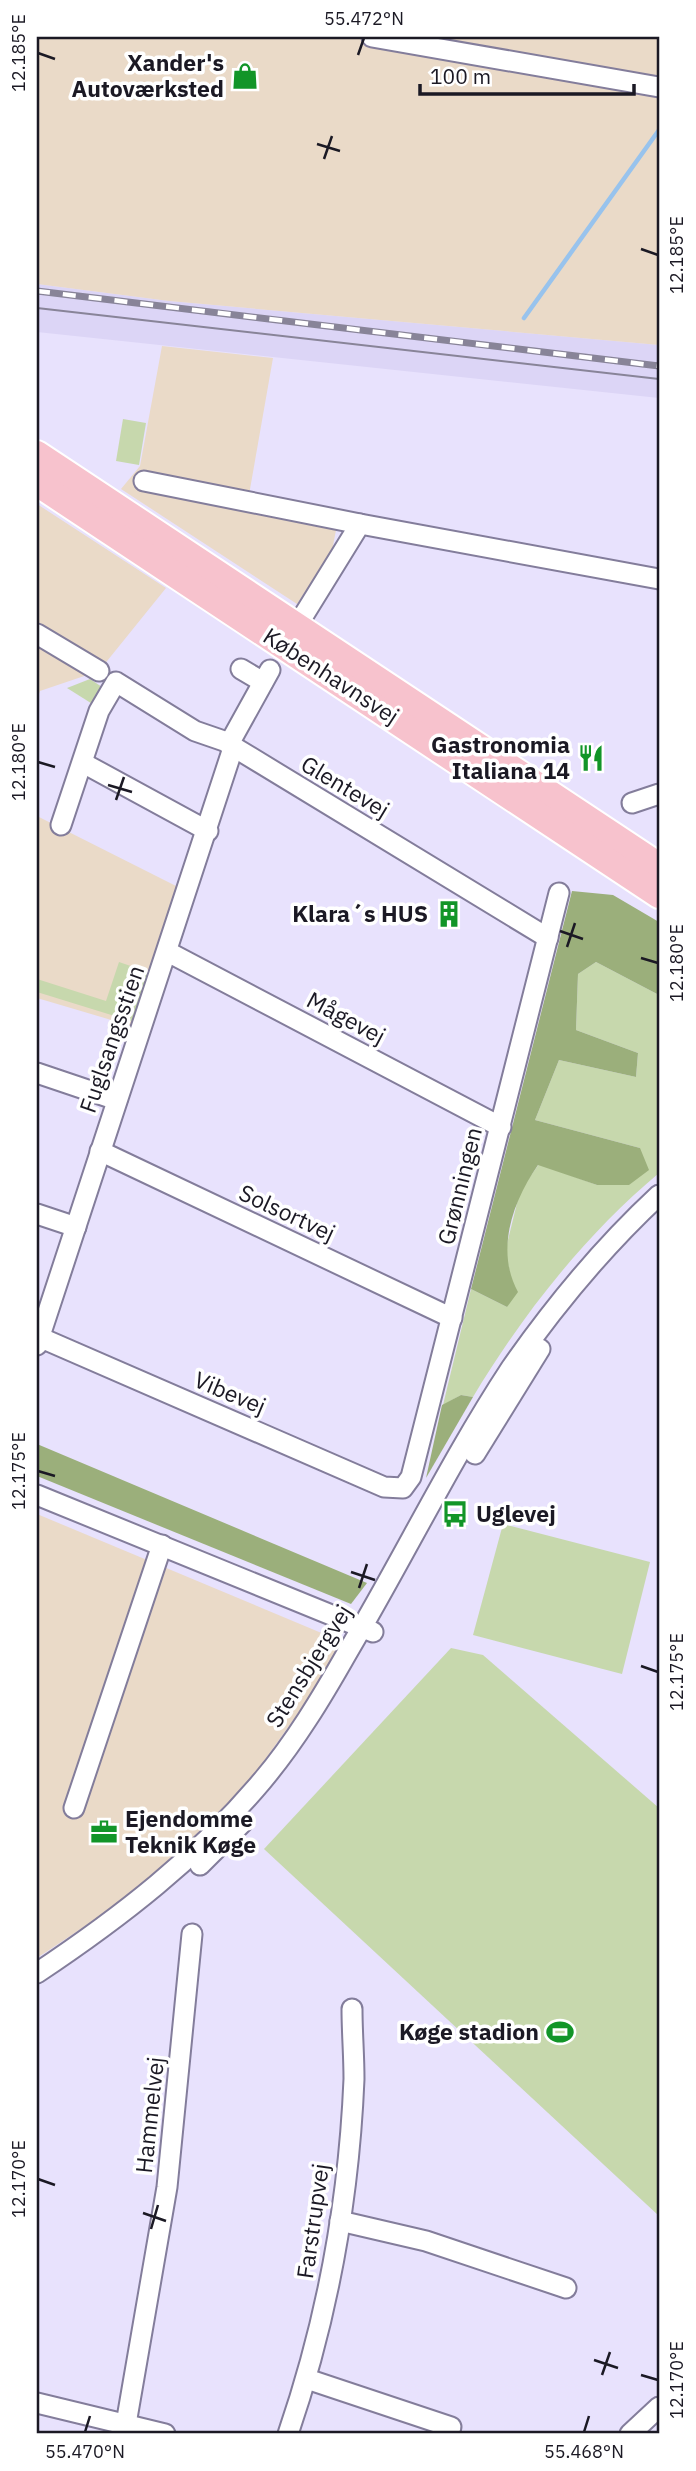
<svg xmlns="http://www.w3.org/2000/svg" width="696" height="2471" font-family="'IBM Plex Sans',sans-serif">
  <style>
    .built { fill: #dcd5f6 }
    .industrial { fill: #eadac8 }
    .green { fill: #c7d8ad }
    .forest { fill: #9baf7b }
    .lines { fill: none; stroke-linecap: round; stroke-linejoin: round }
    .stream { stroke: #98c3ed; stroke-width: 4.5 }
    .minor-casing { stroke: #837d9b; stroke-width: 23 }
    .major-casing { stroke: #fff; stroke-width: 30 }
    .minor { stroke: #fff; stroke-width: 19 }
    .major { stroke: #f7c2cd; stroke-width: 26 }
    .tram { stroke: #888498; stroke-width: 2 }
    .rail-casing { stroke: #888498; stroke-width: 7 }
    .rail { stroke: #fff; stroke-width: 4.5; stroke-dasharray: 13; stroke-linecap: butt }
    .ticks { fill: none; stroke: #1b1924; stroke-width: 2.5 }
    .labels { text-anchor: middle; stroke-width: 7; stroke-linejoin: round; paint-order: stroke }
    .poi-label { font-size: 23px; font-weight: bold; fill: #1b1924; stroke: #fff; text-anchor: end }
    .street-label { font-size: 23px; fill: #1b1924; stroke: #fff }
    .neatline { fill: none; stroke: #1b1924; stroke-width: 2.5 }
    .ticks-label { font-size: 18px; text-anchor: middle; fill: #1b1924 }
  </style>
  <rect width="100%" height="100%" fill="#e8e2fd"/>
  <!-- built -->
  <path class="built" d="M37,284L169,301L659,345V398L37,332Z"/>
  <!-- industrial -->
  <g class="industrial">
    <path d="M37,37H659V345L169,301L37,284Z"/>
    <path d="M162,346L273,358L246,512L336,530L332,551L297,604L121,489L140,466Z"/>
    <path d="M37,504L166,588L99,671L40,691L37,700Z"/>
    <path d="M37,816L182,889L135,1027L37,998Z"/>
    <path d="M37,1514L343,1642L304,1705L247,1785L138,1891L37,1958Z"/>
  </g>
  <!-- green -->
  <g class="green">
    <path d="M123,419L146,423L139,465L116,461Z"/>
    <path d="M90,679L105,689L94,705L67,688Z"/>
    <path d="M119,962L151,973L134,1022L37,992V979L106,1001Z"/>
    <path d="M596,962L659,995V1173C584,1236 523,1314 473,1397L461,1395L443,1405L471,1289L507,1307L512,1282L505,1252L520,1191L539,1164L597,1185H629L640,1148L535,1120L559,1060L636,1077L638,1053L576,1030L578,974Z"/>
    <path d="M503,1524L650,1562L622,1674L473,1635Z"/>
    <path d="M451,1648L483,1655L659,1808V2216L264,1849Z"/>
  </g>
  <!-- forest -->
  <g class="forest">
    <path d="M572,891L613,895L659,922V995L596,962L578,974L576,1030L638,1053L636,1077L559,1060L535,1120L640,1148L649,1170L629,1185H597L538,1165C513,1201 495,1250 518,1292L507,1307L471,1289Z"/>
    <path d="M461,1395L473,1397L426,1478L442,1405Z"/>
    <path d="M37,1444L367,1583L351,1604L37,1476Z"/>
  </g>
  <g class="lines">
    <!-- stream -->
    <path class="stream" d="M524,318L659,130"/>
    <defs>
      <g id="minor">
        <path d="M372,37L659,87"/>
        <path d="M144,481L360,524"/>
        <path d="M297,626L360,524L659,579"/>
        <path d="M37,634L99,671"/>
        <path d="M241,669L263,682"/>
        <path d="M229,744L270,670"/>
        <path d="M83,763L208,831"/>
        <path d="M632,803L659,794"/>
        <path d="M61,825L99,711L116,682L195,731L224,741L548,938"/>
        <path d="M168,952L501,1127"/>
        <path d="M37,1073L117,1100"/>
        <path d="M100,1151L452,1318"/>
        <path d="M37,1214L76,1227"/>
        <path d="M39,1337L384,1487L403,1488L411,1477L559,893"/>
        <path d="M37,1345L233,748"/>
        <path d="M475,1454L540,1349"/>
        <path d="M37,1495L373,1632"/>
        <path d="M74,1808L162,1545"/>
        <path d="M200,1865L243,1822"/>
        <path d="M37,1973C121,1917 197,1858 262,1781C295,1742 322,1697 347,1653C403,1559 451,1459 511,1368C555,1305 603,1247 659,1195"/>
        <path d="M340,2221L426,2241L566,2288"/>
        <path d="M307,2379L451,2427"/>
        <path d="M37,2403L165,2434"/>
        <path d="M126,2424L167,2187L192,1934"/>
        <path d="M288,2434C327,2320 349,2200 354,2079C354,2055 352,2032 352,2009"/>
        <path d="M630,2434L659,2407"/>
      </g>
      <g id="major">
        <path d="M37,454L659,866"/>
        <path d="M37,483L659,895"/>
      </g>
    </defs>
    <!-- minor casing -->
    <use href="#minor" class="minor-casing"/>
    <!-- major casing -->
    <use href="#major" class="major-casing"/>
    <!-- minor -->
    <use href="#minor" class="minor"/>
    <!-- major -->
    <use href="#major" class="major"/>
    <!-- tram -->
    <path class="tram" d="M37,308L659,379"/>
    <defs>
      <path id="rail" d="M37,291L659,366"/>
    </defs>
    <!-- rail casing -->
    <use href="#rail" class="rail-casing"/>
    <!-- rail -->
    <use href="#rail" class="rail"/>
  </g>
  <!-- ticks -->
  <path class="ticks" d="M38,53L55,59M358,55L364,38M317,144L340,151M324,159L332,136M641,249L658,255M38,762L55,767M108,785L132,792M116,800L124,777M560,931L583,939M567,947L575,923M641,958L658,963M38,1471L55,1476M351,1572L375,1580M359,1588L367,1564M641,1666L658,1672M38,2179L55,2185M143,2213L166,2221M151,2229L158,2205M594,2360L618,2368M602,2375L610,2352M641,2375L658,2380M85,2432L90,2416M584,2432L589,2416"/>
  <!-- icons -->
  <defs>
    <symbol id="shop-bare" viewBox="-9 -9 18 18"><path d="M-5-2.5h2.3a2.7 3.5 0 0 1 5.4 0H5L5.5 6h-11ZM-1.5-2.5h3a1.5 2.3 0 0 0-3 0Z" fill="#129528" stroke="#fff" stroke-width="2.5" paint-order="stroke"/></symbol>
    <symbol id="restaurant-bare" viewBox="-9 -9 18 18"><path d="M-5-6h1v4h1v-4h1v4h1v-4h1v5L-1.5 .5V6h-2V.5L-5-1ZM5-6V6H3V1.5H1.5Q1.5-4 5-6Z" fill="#129528" stroke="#fff" stroke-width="2.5" paint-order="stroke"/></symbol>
    <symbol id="building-bare" viewBox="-9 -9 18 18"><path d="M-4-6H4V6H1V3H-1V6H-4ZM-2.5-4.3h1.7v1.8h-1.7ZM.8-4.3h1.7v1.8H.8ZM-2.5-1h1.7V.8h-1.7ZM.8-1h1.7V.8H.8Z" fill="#129528" stroke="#fff" stroke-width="2.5" paint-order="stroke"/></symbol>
    <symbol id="bus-bare" viewBox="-9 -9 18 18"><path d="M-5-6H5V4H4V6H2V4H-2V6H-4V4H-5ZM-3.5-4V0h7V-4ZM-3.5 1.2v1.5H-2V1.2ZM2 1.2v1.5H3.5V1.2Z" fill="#129528" stroke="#fff" stroke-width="2.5" paint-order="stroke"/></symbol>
    <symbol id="office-bare" viewBox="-9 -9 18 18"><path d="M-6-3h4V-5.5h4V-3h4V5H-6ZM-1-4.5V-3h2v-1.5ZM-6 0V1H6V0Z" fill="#129528" stroke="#fff" stroke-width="2.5" paint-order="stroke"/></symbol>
    <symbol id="stadium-bare" viewBox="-9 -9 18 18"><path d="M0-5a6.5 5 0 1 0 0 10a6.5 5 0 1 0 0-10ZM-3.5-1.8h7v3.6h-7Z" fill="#129528" stroke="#fff" stroke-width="2.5" paint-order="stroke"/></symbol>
  </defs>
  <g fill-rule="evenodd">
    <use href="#shop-bare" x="226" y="57" width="38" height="38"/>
    <use href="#restaurant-bare" x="572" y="739" width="38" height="38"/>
    <use href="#building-bare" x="430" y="895" width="38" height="38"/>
    <use href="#bus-bare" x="436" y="1495" width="38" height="38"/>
    <use href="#office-bare" x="85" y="1813" width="38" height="38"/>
    <use href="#stadium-bare" x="541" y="2013" width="38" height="38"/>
  </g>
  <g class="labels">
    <!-- poi labels -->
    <g class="poi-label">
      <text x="224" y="71">Xander's<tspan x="224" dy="26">Autoværksted</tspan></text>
      <text x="570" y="753">Gastronomia<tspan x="570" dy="26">Italiana 14</tspan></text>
      <text x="428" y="922">Klara´s HUS</text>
      <text x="476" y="1522" text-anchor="start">Uglevej</text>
      <text x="125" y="1827" text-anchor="start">Ejendomme<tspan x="125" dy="26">Teknik Køge</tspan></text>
      <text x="539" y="2040">Køge stadion</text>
    </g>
    <!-- street labels -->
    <g class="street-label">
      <text transform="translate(331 676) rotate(33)" y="8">Københavnsvej</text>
      <text transform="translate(345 787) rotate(31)" y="8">Glentevej</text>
      <text transform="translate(346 1018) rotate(28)" y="8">Mågevej</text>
      <text transform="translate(112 1039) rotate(-71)" y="8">Fuglsangsstien</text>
      <text transform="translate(460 1186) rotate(-76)" y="8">Grønningen</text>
      <text transform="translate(287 1213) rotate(25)" y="8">Solsortvej</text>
      <text transform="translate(230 1393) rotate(23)" y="8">Vibevej</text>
      <text transform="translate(309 1666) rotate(-58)" y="8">Stensbjergvej</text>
      <text transform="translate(150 2115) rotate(-84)" y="8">Hammelvej</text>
      <text transform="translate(313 2221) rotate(-82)" y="8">Farstrupvej</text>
    </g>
  </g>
  <!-- border -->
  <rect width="696" height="2471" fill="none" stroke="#ffffff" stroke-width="77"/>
  <!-- scale -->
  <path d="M420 84v10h214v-10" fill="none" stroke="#1b1924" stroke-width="3.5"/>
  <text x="430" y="84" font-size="21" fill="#1b1924" stroke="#ffffff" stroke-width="5" paint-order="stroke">100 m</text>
  <rect x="38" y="38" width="620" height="2394" class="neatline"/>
  <g class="ticks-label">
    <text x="364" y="25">55.472°N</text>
    <text transform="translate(19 53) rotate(-90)" y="6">12.185°E</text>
    <text transform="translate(677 255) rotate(-90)" y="6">12.185°E</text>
    <text transform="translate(19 762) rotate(-90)" y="6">12.180°E</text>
    <text transform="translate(677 963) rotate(-90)" y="6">12.180°E</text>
    <text transform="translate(19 1471) rotate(-90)" y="6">12.175°E</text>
    <text transform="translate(677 1672) rotate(-90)" y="6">12.175°E</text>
    <text transform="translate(19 2179) rotate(-90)" y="6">12.170°E</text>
    <text transform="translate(677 2380) rotate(-90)" y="6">12.170°E</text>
    <text x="85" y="2458">55.470°N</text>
    <text x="584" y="2458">55.468°N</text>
  </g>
</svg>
